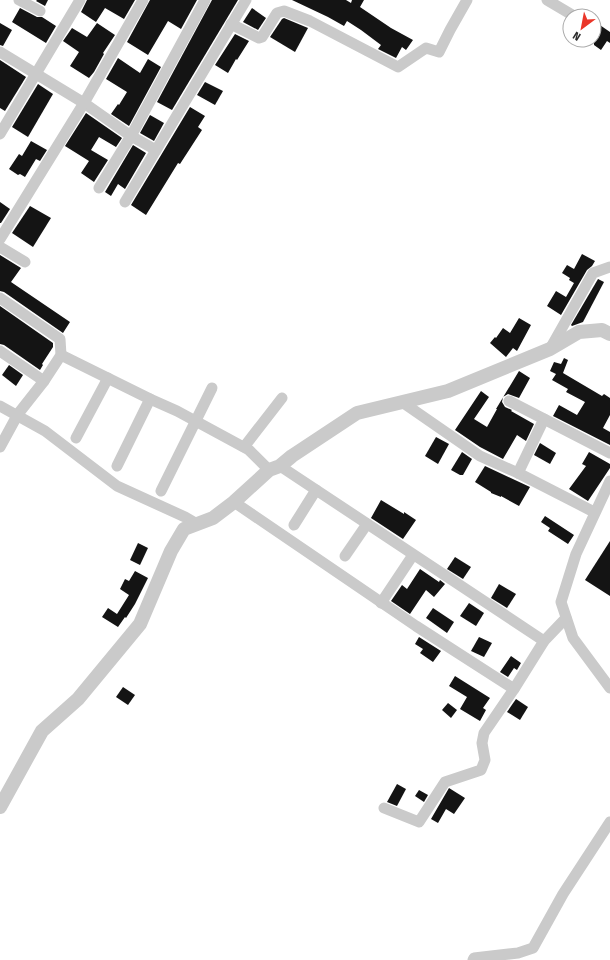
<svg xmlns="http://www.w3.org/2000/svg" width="610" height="960" font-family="'Fira Sans Condensed',sans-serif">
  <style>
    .building { fill: #141414 }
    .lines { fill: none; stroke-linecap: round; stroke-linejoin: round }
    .minor { stroke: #cacaca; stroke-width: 11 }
    .tertiary { stroke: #cacaca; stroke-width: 14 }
  </style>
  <rect width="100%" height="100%" fill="#fff"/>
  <!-- building -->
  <g class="building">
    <path d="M37,0H48L45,6L36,1Z"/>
    <path d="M87,0H135L124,19L105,8L96,22L81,12Z"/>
    <path d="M150,0H197L181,29L168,21L148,55L127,42Z"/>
    <path d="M212,0H238L172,110L157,102Z"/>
    <path d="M292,0H346L351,3L352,0H364L360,7L391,28L413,40L406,50L402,47L396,58L378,49L381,45L361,30L347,21L344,26L328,17Z"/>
    <path d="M20,8L37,17H42L56,26L46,43L12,22Z"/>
    <path d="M252,8L266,18L258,30L243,22Z"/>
    <path d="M284,18L308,28L295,52L270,37L282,19Z"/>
    <path d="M594,21L610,32V43L607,41L601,50L594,45Z"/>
    <path d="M0,23L12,30L3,46L0,45Z"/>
    <path d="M97,23L115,35L103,53L104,54L94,72L89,78L70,66L79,52L63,41L72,28L87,37Z"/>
    <path d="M235,34L249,41L237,60L236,59L228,73L215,65Z"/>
    <path d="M118,58L140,73L148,59L161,67L129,126L111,114L118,104L119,105L127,92L106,79Z"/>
    <path d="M0,60L26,77L5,111L0,108Z"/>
    <path d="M205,82L223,91L215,105L197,95Z"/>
    <path d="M38,84L53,94L28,137L12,127Z"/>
    <path d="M190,107L205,116L198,127L202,130L180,164L178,163L146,215L131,205Z"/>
    <path d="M86,113L122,138L116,147L99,137L91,150L108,160L94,182L81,173L89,161L65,146Z"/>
    <path d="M150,115L164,123L154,141L140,133Z"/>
    <path d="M31,141L47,150L40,161L36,159L25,177L20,174L18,175L9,169L19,154L22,156Z"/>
    <path d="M133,145L146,153L125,189L118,184L111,196L105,192Z"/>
    <path d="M0,202L10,209L1,223H0Z"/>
    <path d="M30,206L51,218L33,247L12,233Z"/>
    <path d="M582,254L595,261L592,266L587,270L561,315L547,306L556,291L566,297L574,283L569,280L570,278L562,273L567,265L574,269Z"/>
    <path d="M0,255L21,268L11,282L70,322L63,333L4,292L0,291Z"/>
    <path d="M598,279L604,282L583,322L572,326L571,325Z"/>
    <path d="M0,306L53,343V347L42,364L43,365L40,370L4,345L0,344Z"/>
    <path d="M519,318L531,325L517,351L513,348L506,357L490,343L495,337L496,338L503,328L510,333Z"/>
    <path d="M564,358L568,360L563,373L602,396L604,394L610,398V415L603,428L610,432V445L553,416L559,405L577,415L585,402L566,392L568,389L552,380L556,374L550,371L554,362L561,364Z"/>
    <path d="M9,365L23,375L16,386L2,375Z"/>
    <path d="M519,371L530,378L519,398L508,394L503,397L502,402L505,407L512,410L511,411L534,424L526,441L517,435L503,459L480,447L455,430L481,391L489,397L474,419L487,427L497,409H496Z"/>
    <path d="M436,437L449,444L438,464L425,456Z"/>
    <path d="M540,443L556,453L550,464L534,455Z"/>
    <path d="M462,452L472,459L463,475H460L451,470Z"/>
    <path d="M589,452L610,464V468L588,501L569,489L586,466L582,464Z"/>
    <path d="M485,466L530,487L519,506L501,496V497L491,493V492L475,482Z"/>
    <path d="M381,500L404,514V512L416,520L403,539L371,518Z"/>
    <path d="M545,516L574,535L568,544L548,531L550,528L541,522Z"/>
    <path d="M610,541V596L585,580Z"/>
    <path d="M138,543L148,548L140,565L130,560Z"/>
    <path d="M455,557L471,567L463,579L447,569Z"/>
    <path d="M420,569L439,582L440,580L445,584L434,597L426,590L410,614L391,601L402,585L407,589Z"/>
    <path d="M135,571L148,578L135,604L126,618L125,617L118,627L102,617L108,608L117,614L129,595L120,589L125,579L129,581Z"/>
    <path d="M499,584L516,594L507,608L491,598Z"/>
    <path d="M469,603L484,613L476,626L460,616Z"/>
    <path d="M433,608L454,622L447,633L426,618Z"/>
    <path d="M419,637L441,651L433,662L420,653L423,649L415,644Z"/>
    <path d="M479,637L492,643L484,657L471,651Z"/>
    <path d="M511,656L521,663L517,670L514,668L508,677L500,672Z"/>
    <path d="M455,676L490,698L483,708L486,710L480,721L460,709L467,697L449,686Z"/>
    <path d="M123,687L135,695L128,705L116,697Z"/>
    <path d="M516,699L528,707L520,720L507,712Z"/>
    <path d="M448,703L457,710L451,718L442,710Z"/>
    <path d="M397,784L406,789L397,806L387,802Z"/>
    <path d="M449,788L465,798L454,814L446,809L438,823L431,819Z"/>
    <path d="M419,790L428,795L424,802L415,796Z"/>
  </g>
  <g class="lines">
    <!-- minor -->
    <g class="minor">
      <path d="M19,0L40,11"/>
      <path d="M547,0L574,16"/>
      <path d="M231,24L259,38L262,37L277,13L284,11L310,21L398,67L426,48L439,52L450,30L467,0"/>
      <path d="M0,52L84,103L131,136L156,150"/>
      <path d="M0,134L80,0"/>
      <path d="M99,188L131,136L205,0"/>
      <path d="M125,202L246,0"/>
      <path d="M0,239L84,103L143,0"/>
      <path d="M0,247L25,262"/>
      <path d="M0,298L60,339L61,355L44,381L0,351"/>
      <path d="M550,349L593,273L610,267"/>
      <path d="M61,355L150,399L177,411L249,450L269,470"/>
      <path d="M509,401L610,453"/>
      <path d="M402,402L480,456L518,473L594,512"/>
      <path d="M0,406L45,431L117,486L185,517L197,524"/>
      <path d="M76,438L108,378"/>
      <path d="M0,447L18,414L44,381"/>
      <path d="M244,447L282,398"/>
      <path d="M117,466L150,399"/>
      <path d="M280,466L544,641"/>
      <path d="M518,473L544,419"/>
      <path d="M610,481L576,554L561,602L573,638L610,688"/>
      <path d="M161,491L212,388"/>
      <path d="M234,502L416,626L514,689L484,733L482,743L485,760L481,770L445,782L419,822L384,808"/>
      <path d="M294,525L316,490"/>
      <path d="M345,556L367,524"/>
      <path d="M381,603L413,555"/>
      <path d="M514,689L544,641L566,618"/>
      <path d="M473,960L474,958L518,953L533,948L563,894L610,822"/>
    </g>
    <!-- tertiary -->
    <path class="tertiary" d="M0,807L42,731L78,699L140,624L171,551L184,529L213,518L234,502L269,470L280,466L292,456L357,413L448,391L550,349L579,332L602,330L610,334"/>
  </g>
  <!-- north arrow -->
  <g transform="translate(582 28) rotate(212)"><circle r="19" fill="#ffffff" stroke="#ababab"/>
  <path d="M0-3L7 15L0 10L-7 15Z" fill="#ea3629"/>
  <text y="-6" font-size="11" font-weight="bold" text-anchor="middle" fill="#2d2d2d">N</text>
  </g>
</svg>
